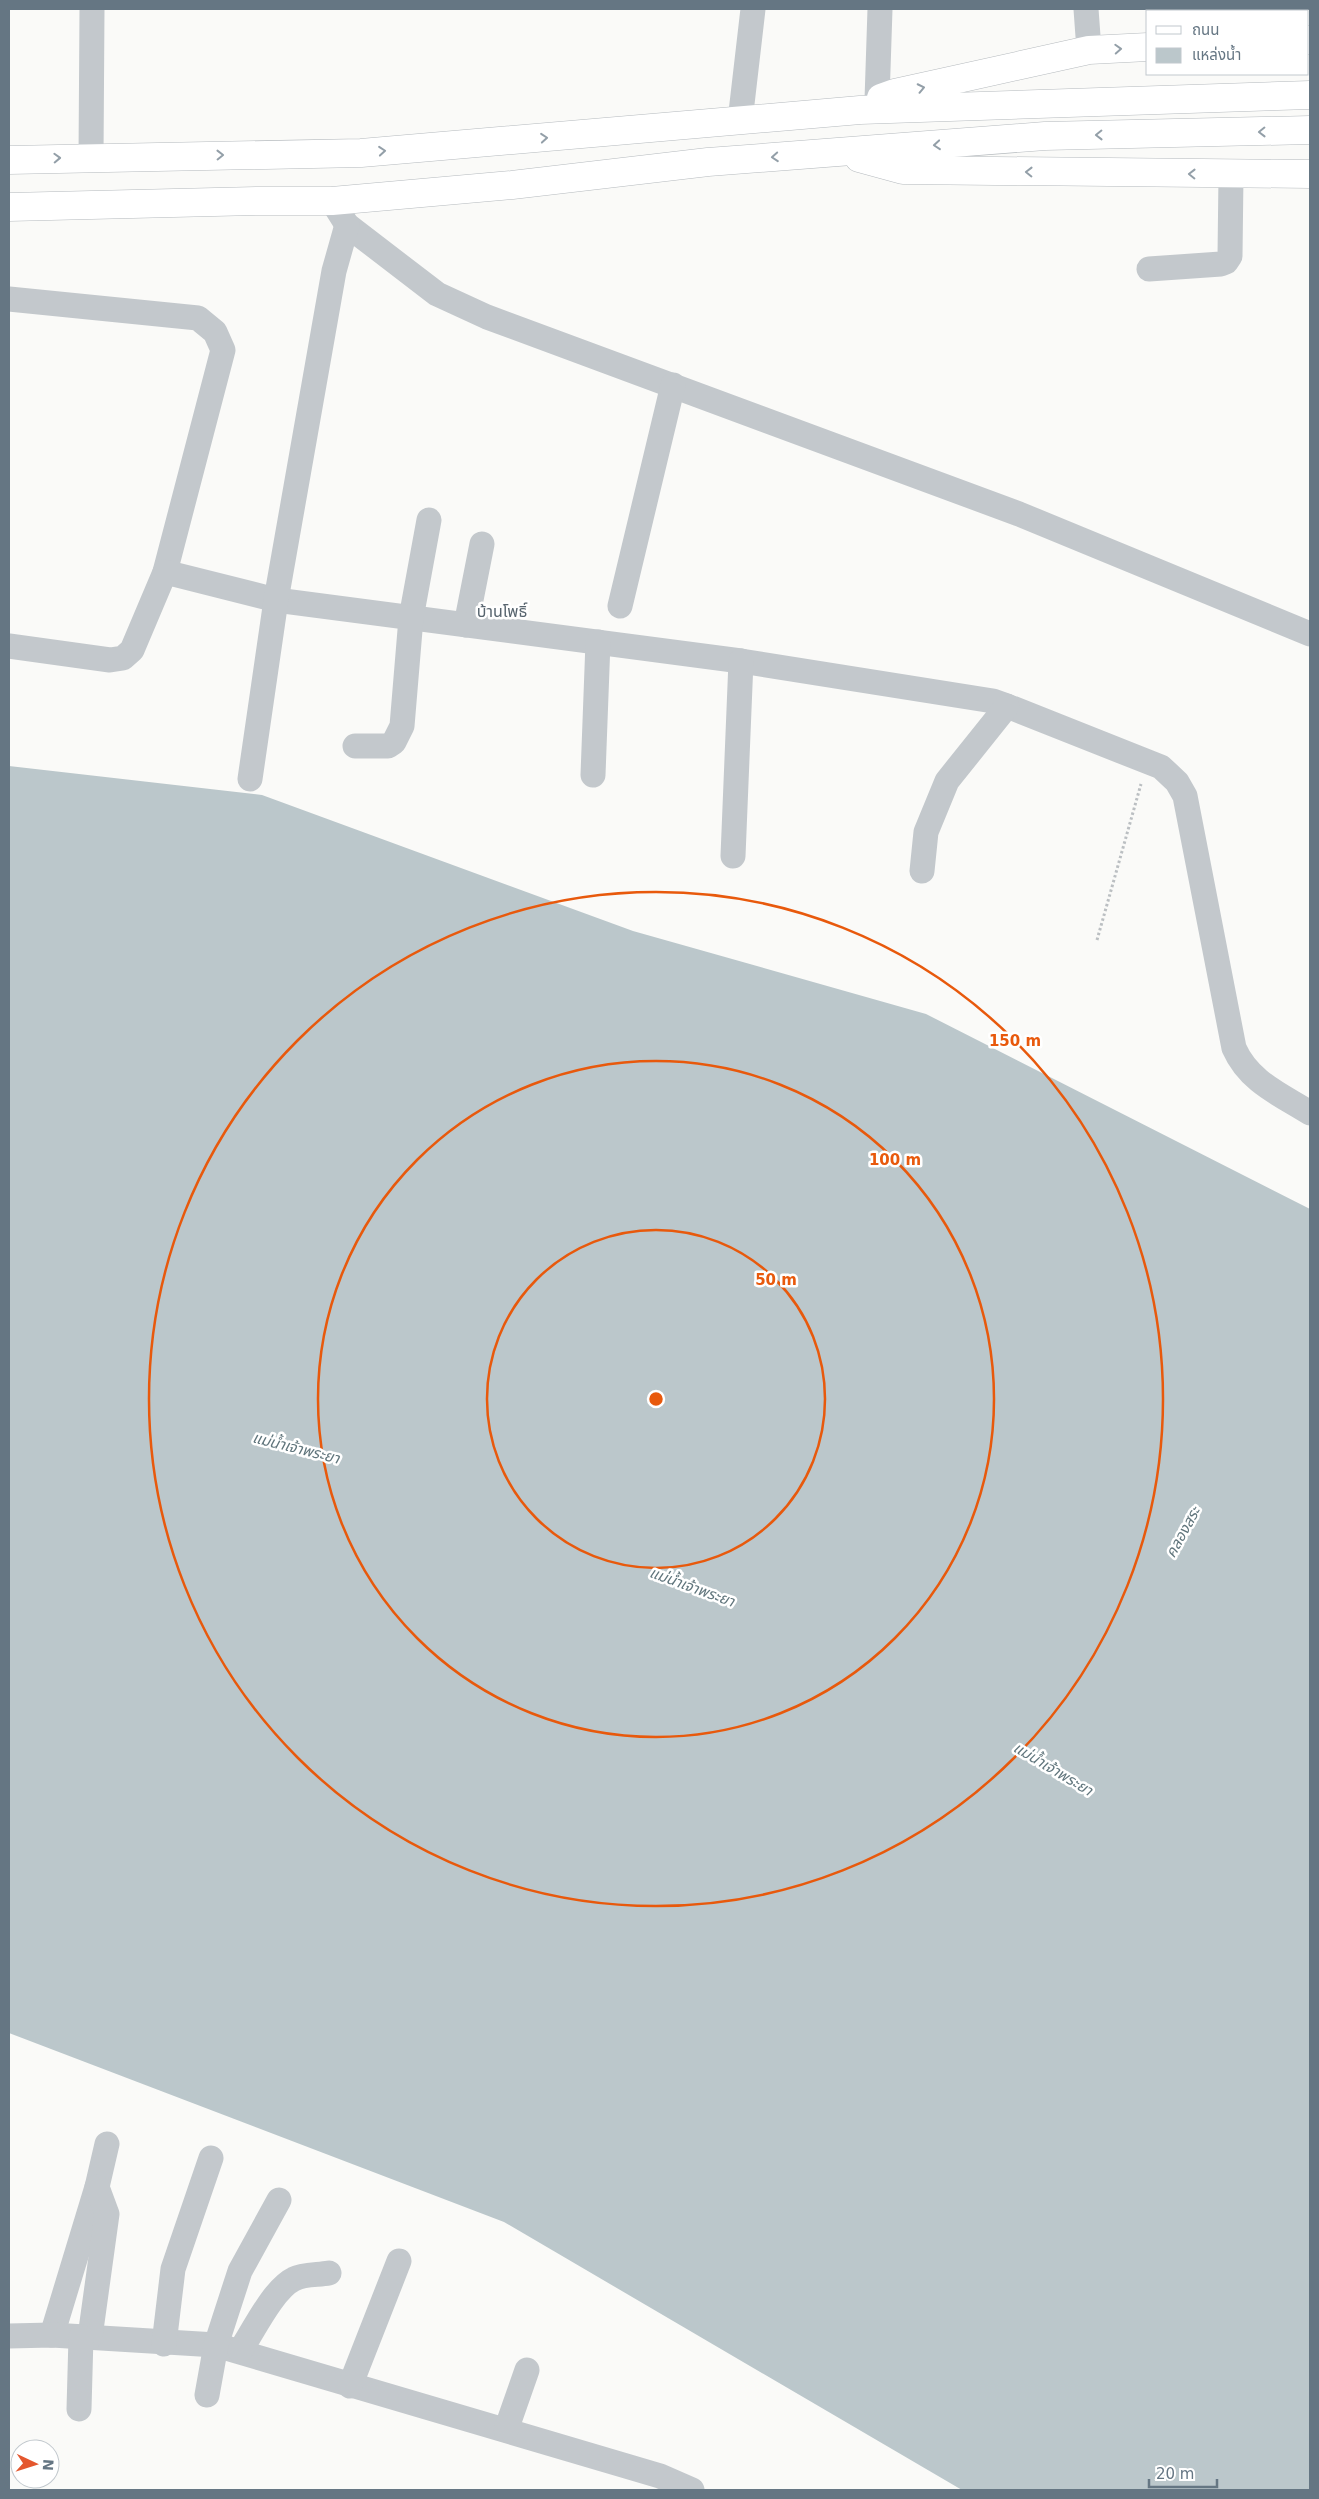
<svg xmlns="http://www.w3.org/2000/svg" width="1319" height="2499" font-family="'DejaVu Sans','Noto Sans Thai',sans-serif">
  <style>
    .water { fill: #bbc7cb }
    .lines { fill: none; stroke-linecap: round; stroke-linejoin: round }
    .major-casing { stroke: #b5babe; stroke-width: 29 }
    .path { stroke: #bbbfc2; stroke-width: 3; stroke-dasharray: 2.5 2.5; stroke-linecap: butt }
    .minor { stroke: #c3c8cc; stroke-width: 25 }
    .major { stroke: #fff; stroke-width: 28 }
    .oneway { stroke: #939fa8 }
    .ring { fill: none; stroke: #e8590c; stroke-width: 2.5 }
    .labels { text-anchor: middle; stroke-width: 5; stroke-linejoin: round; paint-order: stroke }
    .water-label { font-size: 15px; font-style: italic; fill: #60757c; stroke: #fff }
    .quarter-label { font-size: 16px; fill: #57646e; stroke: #fff }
    .centre { fill: #e8590c; stroke: #fff; stroke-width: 2.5 }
    .ring-label { font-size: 15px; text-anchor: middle; font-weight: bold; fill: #e8590c; stroke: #fff; stroke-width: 5; stroke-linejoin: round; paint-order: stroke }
  </style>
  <rect width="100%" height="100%" fill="#fafaf8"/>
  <!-- water -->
  <path class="water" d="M9,766L262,795L633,931L926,1014L1310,1209V2490H962L504,2222L9,2033Z"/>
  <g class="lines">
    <defs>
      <g id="major">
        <path d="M1308,40H1310"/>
        <path d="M881,98L895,93L1089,50L1148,47"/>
        <path d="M859,158L903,170L1310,174"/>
        <path d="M9,160L361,153L860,110L1310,95"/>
        <path d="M9,207L257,201H332L512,185L708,162L1045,136L1310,130"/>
      </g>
    </defs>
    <!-- major casing -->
    <use href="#major" class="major-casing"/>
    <!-- path -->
    <path class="path" d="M1097,940L1141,784"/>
    <!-- minor -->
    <g class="minor">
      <path d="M1086,9L1089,50"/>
      <path d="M1272,11L1273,9"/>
      <path d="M877,100L880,9"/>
      <path d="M740,121L753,9"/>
      <path d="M91,157L92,9"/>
      <path d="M332,201L347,225L437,294L487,317L1019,514L1310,634"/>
      <path d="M1149,269L1221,264L1226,262L1230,256L1231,175"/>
      <path d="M9,299L198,318L215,332L223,350L165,572"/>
      <path d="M620,606L673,385"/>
      <path d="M466,625L482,544"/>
      <path d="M9,646L110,660L123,658L132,650L165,572L276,600L741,661L993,701L1007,706L1161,767L1177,782L1185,796L1234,1048C1249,1082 1280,1094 1310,1113"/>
      <path d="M355,746H388L394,742L402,726L411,618L429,520"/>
      <path d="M593,775L598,642"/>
      <path d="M250,779L276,600L334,271L347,225"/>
      <path d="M733,856L741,661"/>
      <path d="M922,871L926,832L947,781L1007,706"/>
      <path d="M52,2335L97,2187L107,2144"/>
      <path d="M9,2336L52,2335L216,2345L660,2476L692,2490"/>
      <path d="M90,2337L107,2214L97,2187"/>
      <path d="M164,2344L173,2269L211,2158"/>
      <path d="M240,2351C253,2332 273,2289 294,2279C303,2274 318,2275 329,2273"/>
      <path d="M350,2386L399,2261"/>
      <path d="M207,2395L216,2345L240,2271L279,2200"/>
      <path d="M79,2409L81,2337"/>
      <path d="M506,2430L527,2370"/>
    </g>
    <!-- major -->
    <use href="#major" class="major"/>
  </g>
  <!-- one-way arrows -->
  <defs><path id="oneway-chevron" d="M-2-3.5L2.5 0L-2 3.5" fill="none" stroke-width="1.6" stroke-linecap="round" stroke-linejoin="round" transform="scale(1.25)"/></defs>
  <g class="oneway">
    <use href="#oneway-chevron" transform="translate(1118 49) rotate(-3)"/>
    <use href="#oneway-chevron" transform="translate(921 88) rotate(-12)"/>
    <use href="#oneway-chevron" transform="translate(1262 132) rotate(179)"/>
    <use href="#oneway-chevron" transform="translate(1099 135) rotate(179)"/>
    <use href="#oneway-chevron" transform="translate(544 138) rotate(-5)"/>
    <use href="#oneway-chevron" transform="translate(937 145) rotate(175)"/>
    <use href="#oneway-chevron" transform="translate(382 151) rotate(-5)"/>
    <use href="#oneway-chevron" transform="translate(220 155) rotate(-1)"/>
    <use href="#oneway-chevron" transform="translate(775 157) rotate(176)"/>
    <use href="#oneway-chevron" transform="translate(57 158) rotate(-2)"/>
    <use href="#oneway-chevron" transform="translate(1029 172) rotate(-179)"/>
    <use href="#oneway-chevron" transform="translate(1192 174) rotate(-179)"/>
  </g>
  <!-- distance rings -->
  <g class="ring">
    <circle cx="656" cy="1399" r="169"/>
    <circle cx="656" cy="1399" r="338"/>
    <circle cx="656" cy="1399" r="507"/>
  </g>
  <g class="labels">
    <!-- water labels -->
    <g class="water-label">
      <text transform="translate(296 1448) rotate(14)" y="5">แม่น้ำเจ้าพระยา</text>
      <text transform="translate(1183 1532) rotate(-61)" y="5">คลองสระ</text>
      <text transform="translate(692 1587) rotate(20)" y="5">แม่น้ำเจ้าพระยา</text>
      <text transform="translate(1053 1769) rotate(31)" y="5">แม่น้ำเจ้าพระยา</text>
    </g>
    <!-- quarter labels -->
    <g class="quarter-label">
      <text x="502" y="617">บ้านโพธิ์</text>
    </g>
  </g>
  <circle cx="656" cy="1399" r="8" class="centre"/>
  <g class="ring-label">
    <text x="1015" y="1046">150 m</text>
    <text x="895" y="1165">100 m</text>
    <text x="776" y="1285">50 m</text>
  </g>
  <!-- border -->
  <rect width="1319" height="2499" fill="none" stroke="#657683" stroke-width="20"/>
  <!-- legend -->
  <rect x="1146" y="10" width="162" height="65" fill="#ffffff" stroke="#c1c8cd"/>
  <rect x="1156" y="26" width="25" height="8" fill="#ffffff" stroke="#c1c8cd"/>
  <text x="1192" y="35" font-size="15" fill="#657683">ถนน</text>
  <rect x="1156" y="48" width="25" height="15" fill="#bbc7cb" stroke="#c1c8cd"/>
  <text x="1192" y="60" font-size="15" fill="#657683">แหล่งน้ำ</text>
  <!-- north arrow -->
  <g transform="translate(35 2464) rotate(94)"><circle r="24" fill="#ffffff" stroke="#c1c8cd"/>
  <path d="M0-4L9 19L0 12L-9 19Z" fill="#e4572e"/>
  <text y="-8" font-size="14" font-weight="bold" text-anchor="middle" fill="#657683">N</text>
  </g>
  <!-- scale -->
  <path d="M1149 2479v8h68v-8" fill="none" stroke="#657683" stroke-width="2.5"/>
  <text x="1156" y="2479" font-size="15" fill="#657683" stroke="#ffffff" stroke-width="4" paint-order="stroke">20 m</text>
</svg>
